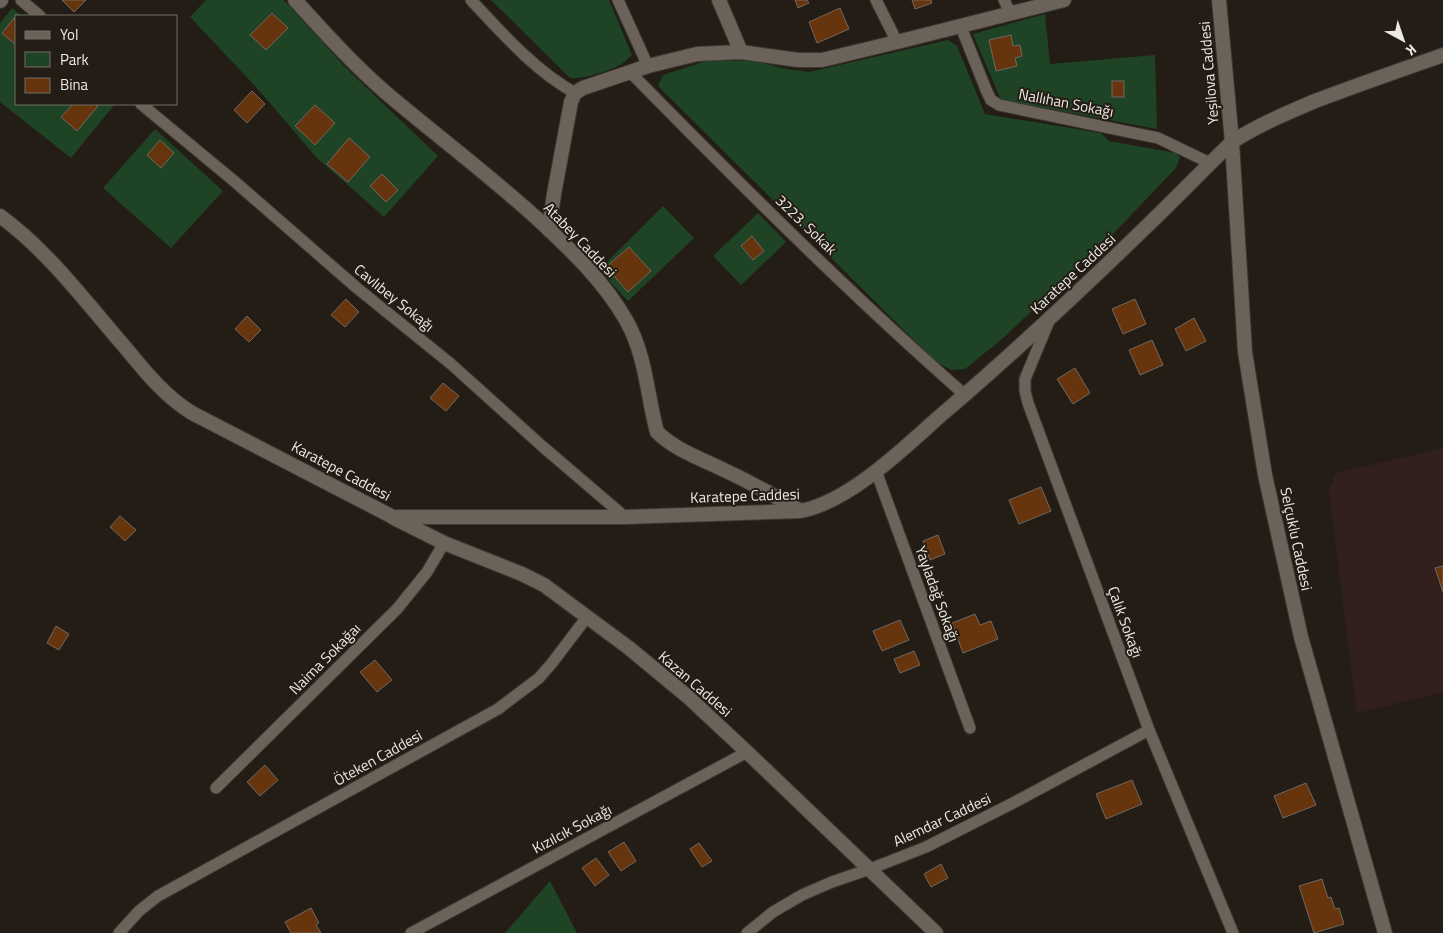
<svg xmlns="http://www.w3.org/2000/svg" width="1443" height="933" font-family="'Titillium Web',sans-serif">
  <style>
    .commercial { fill: #32201c }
    .green { fill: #1f4325 }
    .building { fill: #67350d; stroke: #726760 }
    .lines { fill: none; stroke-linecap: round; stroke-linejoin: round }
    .minor-casing { stroke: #3d3834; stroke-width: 13 }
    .tertiary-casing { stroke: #3d3834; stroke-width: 16 }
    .minor { stroke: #6b635a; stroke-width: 11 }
    .tertiary { stroke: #6b635a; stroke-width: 14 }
    .labels { text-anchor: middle; stroke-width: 4; stroke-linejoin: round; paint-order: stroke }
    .street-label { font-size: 15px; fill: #ece8e2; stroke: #231d15 }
  </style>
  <rect width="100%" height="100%" fill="#231d15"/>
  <!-- commercial -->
  <path class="commercial" d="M1443,448V692L1357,713L1329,490L1336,473Z"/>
  <!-- green -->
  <g class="green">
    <path d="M206,0H284L346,68L438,156L384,217L316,157L256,87L190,17Z"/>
    <path d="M491,0H609L632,55C629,57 626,61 623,63C613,70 582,80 570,78Z"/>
    <path d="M12,8L22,16H16V104H115L71,158L0,102V23Z"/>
    <path d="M1045,14L1050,64L1155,55L1157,129L1001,100L973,34Z"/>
    <path d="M948,40L957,46L985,114L1101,133L1109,141L1176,153L1180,158L1176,168L1113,234L1056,288L1002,339L965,369L951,370L935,361L658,86L663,75L709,60L757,61L781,68L809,72Z"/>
    <path d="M155,129L223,191L171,248L103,188Z"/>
    <path d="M663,206L694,238L628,301L599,270Z"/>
    <path d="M758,213L786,242L741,285L713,256Z"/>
    <path d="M550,881L577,933H505Z"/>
  </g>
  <!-- building -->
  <g class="building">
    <path d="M62,0H86L74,12Z"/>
    <path d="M795,0H807L809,3L798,8Z"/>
    <path d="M912,0H931L932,3L915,9Z"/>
    <path d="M840,8L849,29L817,43L809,22Z"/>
    <path d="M272,13L288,28L266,50L250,35Z"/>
    <path d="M14,18L16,20V45L2,33Z"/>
    <path d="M1011,35L1013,46L1020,45L1022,56L1015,58L1017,66L996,71L989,40Z"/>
    <rect x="1112" y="81" width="12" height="16"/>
    <path d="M252,91L265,104L247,123L234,110Z"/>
    <path d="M73,104H95L98,106L77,131L61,117Z"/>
    <path d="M315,105L335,123L315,145L295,126Z"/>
    <path d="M349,138L370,157L348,182L327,164Z"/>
    <path d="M160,140L174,153L161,168L147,155Z"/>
    <path d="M382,174L398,190L386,202L370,186Z"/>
    <path d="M752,236L764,251L753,260L741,246Z"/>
    <path d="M629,247L651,271L628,292L606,267Z"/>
    <path d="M346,299L359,312L345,327L331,315Z"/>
    <path d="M1135,299L1146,324L1123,334L1112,309Z"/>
    <path d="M247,316L261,330L249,342L235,329Z"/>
    <path d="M1194,318L1206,341L1186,351L1175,329Z"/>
    <path d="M1152,340L1163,365L1140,375L1129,350Z"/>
    <path d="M1075,368L1090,393L1073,404L1057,379Z"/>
    <path d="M443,383L459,396L446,411L430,398Z"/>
    <path d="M1041,487L1051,511L1019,524L1009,500Z"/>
    <path d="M120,516L136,530L125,541L110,527Z"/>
    <path d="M938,535L945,554L930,560L923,541Z"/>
    <path d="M1443,566V592L1435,568Z"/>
    <path d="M975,614L980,625L991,621L998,639L963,653L952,623Z"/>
    <path d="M900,620L909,640L882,651L873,631Z"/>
    <path d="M56,626L69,634L59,650L47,643Z"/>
    <path d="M914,651L920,665L900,673L894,659Z"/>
    <path d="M375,660L392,680L377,692L360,672Z"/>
    <path d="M265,765L278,780L260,796L247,782Z"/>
    <path d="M1132,780L1142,804L1106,819L1096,794Z"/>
    <path d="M1306,783L1316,805L1283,818L1274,796Z"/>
    <path d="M624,842L636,861L621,871L608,852Z"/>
    <path d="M699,843L712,861L702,867L690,849Z"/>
    <path d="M596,858L609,875L595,886L582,868Z"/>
    <path d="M941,864L948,878L931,887L924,874Z"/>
    <path d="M1322,879L1328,898L1331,897L1335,909L1339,908L1344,924L1314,933L1299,886Z"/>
    <path d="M311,908L319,923L316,925L321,933H291L285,922Z"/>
  </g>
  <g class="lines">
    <defs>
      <g id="minor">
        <path d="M21,0L40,16"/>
        <path d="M471,0C503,34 534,70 575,93"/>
        <path d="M618,0L648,66"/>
        <path d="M876,0L897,42"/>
        <path d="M1004,0L1011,14"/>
        <path d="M961,27L987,92L991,100L999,105L1158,138L1210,163"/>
        <path d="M630,72C739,183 849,293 965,395"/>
        <path d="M141,104L234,181L357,288L451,364L542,446L625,517"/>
        <path d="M1049,321L1025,379V391L1028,403L1149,730L1233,933"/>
        <path d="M876,471L970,728"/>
        <path d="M216,788L397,609L427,572L444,543"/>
        <path d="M119,933L139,911L158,896L498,709L539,678L552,663L587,617"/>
        <path d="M411,933L747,752"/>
        <path d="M747,933L773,912L802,895L832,882L870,869L926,847L1013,803L1149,730"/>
      </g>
      <g id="tertiary">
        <path d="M295,0C324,32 353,64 385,92C437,136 492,177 542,223C573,252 605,283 626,320C646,355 647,395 657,432C675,450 702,459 724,470C750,482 775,496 799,510"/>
        <path d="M719,0L741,52"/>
        <path d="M1219,0L1232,142L1245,352L1265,475L1301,637L1385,933"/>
        <path d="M0,1L1,0"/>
        <path d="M0,216C48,251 85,301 124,346C144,370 164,396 192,413L393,517H625L801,511C850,501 903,449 940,416C1012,355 1081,290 1149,224C1177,197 1204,169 1232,142C1258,125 1287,113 1315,101C1357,85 1400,70 1443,55"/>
        <path d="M549,230L554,194L571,102L575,93L583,88L648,66L697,54L741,52L798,60H822L897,42L1064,0"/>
        <path d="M394,518L444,543L522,574L544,585L629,648L687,696L747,752L936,933"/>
      </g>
    </defs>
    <!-- minor casing -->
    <use href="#minor" class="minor-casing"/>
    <!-- tertiary casing -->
    <use href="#tertiary" class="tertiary-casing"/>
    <!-- minor -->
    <use href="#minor" class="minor"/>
    <!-- tertiary -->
    <use href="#tertiary" class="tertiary"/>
  </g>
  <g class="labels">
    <!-- street labels -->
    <g class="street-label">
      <text transform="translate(1209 73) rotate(-95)" y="5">Yeşilova Caddesi</text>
      <text transform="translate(1066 103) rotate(11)" y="5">Nallıhan Sokağı</text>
      <text transform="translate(806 225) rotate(44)" y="5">3223. Sokak</text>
      <text transform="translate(580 240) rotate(46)" y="5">Atabey Caddesi</text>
      <text transform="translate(1073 274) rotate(-43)" y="5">Karatepe Caddesi</text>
      <text transform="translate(394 298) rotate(39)" y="5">Cavlıbey Sokağı</text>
      <text transform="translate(341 471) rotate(28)" y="5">Karatepe Caddesi</text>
      <text transform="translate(745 496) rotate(-2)" y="5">Karatepe Caddesi</text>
      <text transform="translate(1296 539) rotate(78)" y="5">Selçuklu Caddesi</text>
      <text transform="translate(937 594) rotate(70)" y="5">Yayladağ Sokağı</text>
      <text transform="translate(1125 622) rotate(70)" y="5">Çalık Sokağı</text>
      <text transform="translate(325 659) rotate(-45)" y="5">Naima Sokağaı</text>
      <text transform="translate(695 684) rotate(41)" y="5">Kazan Caddesi</text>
      <text transform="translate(378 758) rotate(-29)" y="5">Öteken Caddesi</text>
      <text transform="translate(942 820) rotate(-25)" y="5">Alemdar Caddesi</text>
      <text transform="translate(572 829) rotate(-28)" y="5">Kızılcık Sokağı</text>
    </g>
  </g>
  <!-- legend -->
  <rect x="15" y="15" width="162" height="90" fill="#231d15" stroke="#736e67"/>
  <rect x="25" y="31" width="25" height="8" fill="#6b635a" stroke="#736e67"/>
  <text x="60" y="40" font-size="15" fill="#ece8e2">Yol</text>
  <rect x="25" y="52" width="25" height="15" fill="#1f4325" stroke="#736e67"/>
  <text x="60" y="65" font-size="15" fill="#ece8e2">Park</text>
  <rect x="25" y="78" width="25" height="15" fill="#67350d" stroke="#736e67"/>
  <text x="60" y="90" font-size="15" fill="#ece8e2">Bina</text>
  <!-- north arrow -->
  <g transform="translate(1403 40) rotate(140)" stroke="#231d15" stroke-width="4" paint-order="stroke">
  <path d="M0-4L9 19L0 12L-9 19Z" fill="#ece8e2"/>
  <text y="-8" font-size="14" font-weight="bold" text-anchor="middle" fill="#ece8e2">K</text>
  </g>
</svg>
